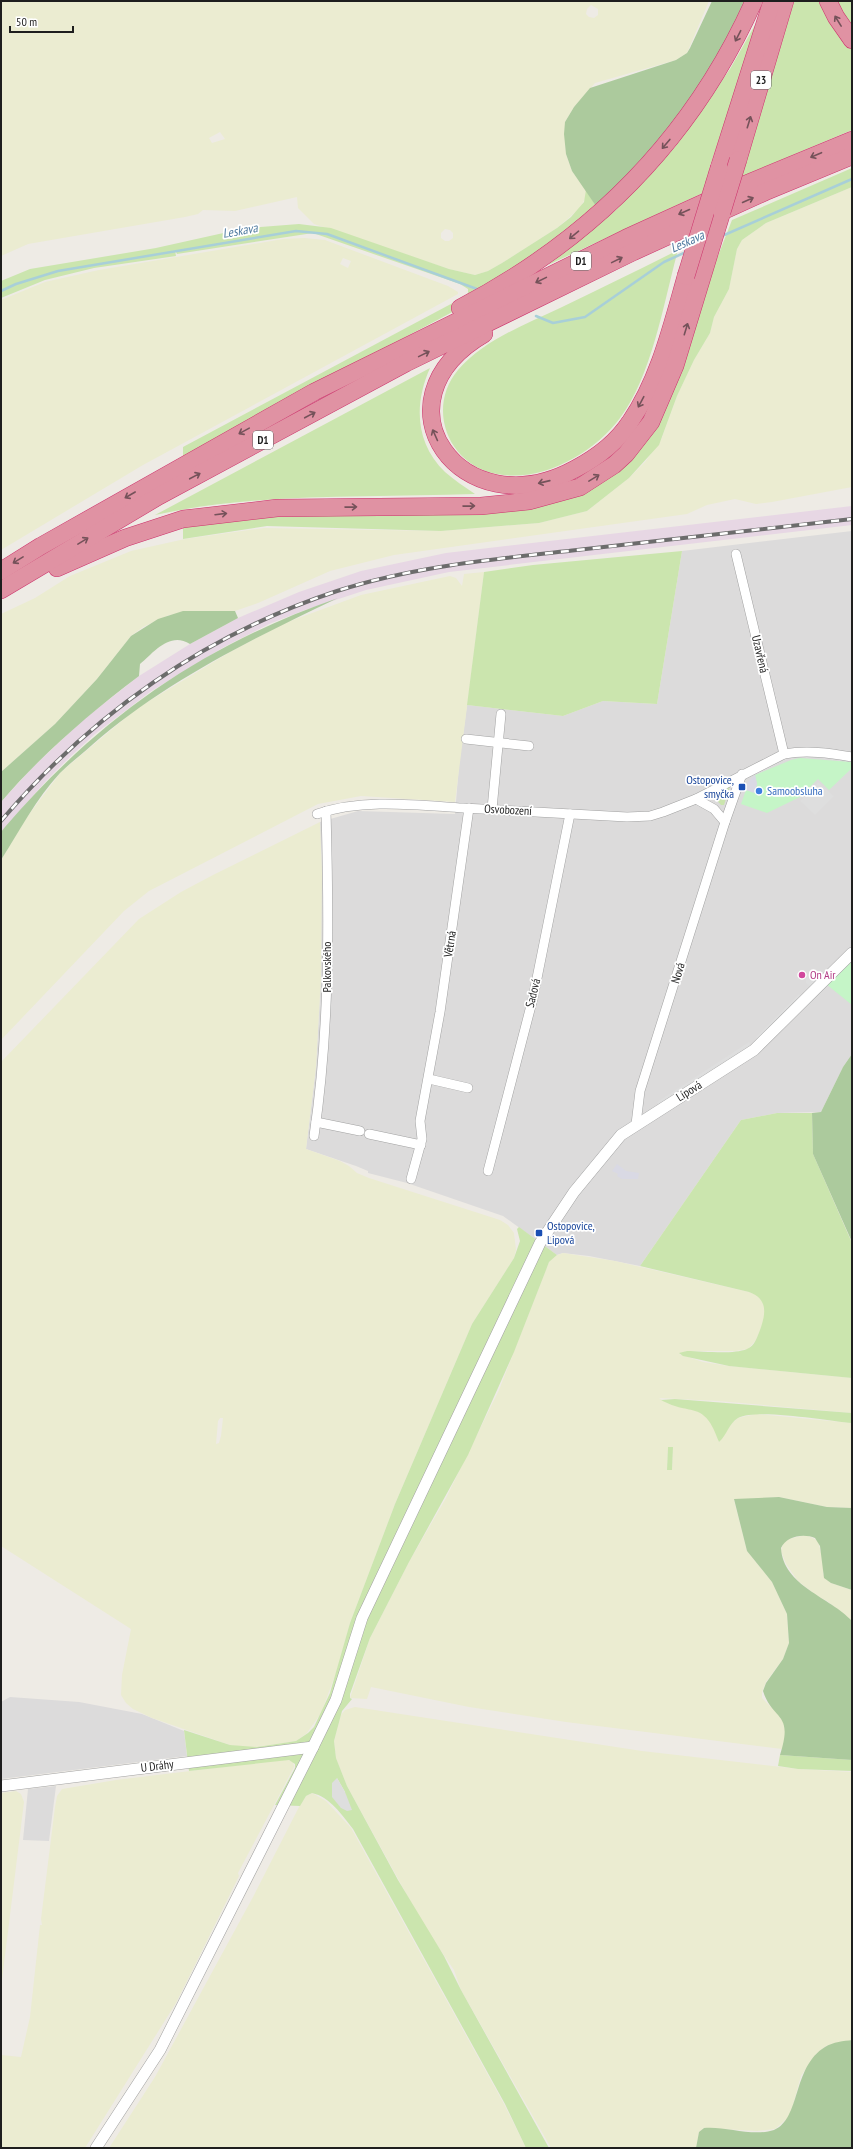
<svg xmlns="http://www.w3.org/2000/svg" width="853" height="2149" font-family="'PT Sans Narrow',sans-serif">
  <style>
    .residential { fill: #dcdbdb }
    .industrial { fill: #e7d7e4 }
    .farmland { fill: #ebecd1; fill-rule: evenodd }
    .grass { fill: #cbe5ae; fill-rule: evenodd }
    .forest { fill: #acca9d }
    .park { fill: #c5f5c7 }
    .parking { fill: #dedede }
    .plaza { fill: #d9d9e4 }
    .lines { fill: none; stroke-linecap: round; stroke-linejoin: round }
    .stream { stroke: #a8cfd8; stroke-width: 2.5 }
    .minor-casing { stroke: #a2a2a2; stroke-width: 10 }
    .tertiary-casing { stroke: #a2a2a2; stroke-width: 12 }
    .motorway-casing { stroke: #cc326c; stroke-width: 18 }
    .minor { stroke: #fff; stroke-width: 9 }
    .tertiary { stroke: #fff; stroke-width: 11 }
    .motorway { stroke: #e092a3; stroke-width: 17 }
    .rail-casing { stroke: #6c6c6c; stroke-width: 4 }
    .rail { stroke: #fff; stroke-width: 2.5; stroke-dasharray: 8; stroke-linecap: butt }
    .motorway-bridge-casing { stroke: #cc326c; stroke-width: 18; stroke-linecap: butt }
    .motorway-bridge { stroke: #e092a3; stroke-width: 17 }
    .oneway { stroke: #75525a }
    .transit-dot { fill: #1a4fb4; stroke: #fff; stroke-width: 1.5 }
    .shop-dot { fill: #3f7fe0; stroke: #fff; stroke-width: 1.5 }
    .hotel-dot { fill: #d1479c; stroke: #fff; stroke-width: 1.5 }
    .labels { text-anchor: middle; stroke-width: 3.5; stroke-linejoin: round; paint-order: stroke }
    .shield { fill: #fff; stroke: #626262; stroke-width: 1 }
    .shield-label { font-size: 11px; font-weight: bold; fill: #1e1e1e }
    .street-label { font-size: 12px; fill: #1e1e1e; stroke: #fff }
    .transit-label { font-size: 12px; fill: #164399; stroke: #fff; text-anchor: end }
    .shop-label { font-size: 12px; fill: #366cbe; stroke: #fff; text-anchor: start }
    .hotel-label { font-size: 12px; fill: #b23c85; stroke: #fff; text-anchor: start }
    .water-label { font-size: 13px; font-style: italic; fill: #4f7a9f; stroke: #fff }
  </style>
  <rect width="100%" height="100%" fill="#eeebe5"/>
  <!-- residential -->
  <g class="residential">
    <path d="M852,531V1054L843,1067L821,1112L777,1113L741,1120L640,1266L589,1256L563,1253L557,1255L503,1216L407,1183L368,1173V1171L356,1166L306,1149L316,1067L321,977L320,822L358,811L455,814L459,765L467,705L563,716L603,701L657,704L682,551Z"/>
    <path d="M10,1697L79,1702L142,1714L184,1731L187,1756L1,1779V1702Z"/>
    <path d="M56,1786L49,1841L23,1840L28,1789Z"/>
  </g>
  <!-- industrial -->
  <path class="industrial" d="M852,506V525L449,572L366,590L305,610L269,624L224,647L150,692L95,734L70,757L47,780L1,832V802L33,767L83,720L139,676L190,644L238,618L299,592L361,571L446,553Z"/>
  <!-- farmland -->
  <g class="farmland">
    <path d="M1,1H709L687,53L676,60L595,83L574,107L565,122L566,154L572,171L586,190V197L580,208L557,228L502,263L488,271L475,275L449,269L314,224L298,208L297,197L235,211L203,210L198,214L185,217L28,244L1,256ZM591,5L598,9V15L594,18L589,17L586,14L587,9ZM220,132L225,139L212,143L209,138ZM445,229L450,230L453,233V238L449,241H445L441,238V233Z"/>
    <path d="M852,187V487L772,502L756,504L735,499L707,505L687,514L394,555L330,571L258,603L235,611L169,615L143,627L131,636L97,679L55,724L1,772V614L35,598L70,576L131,551L185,539L264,528L441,531L539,523L587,511L629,478L645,462L661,440L677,396L694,360L710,333L714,317L729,289L737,249L742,240L766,223Z"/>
    <path d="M304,238L325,240L357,252L448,286L458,292V294L143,465L1,550V300L45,282L99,270L283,239ZM343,258L351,261L348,268L340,264Z"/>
    <path d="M484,572L455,802L361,796L318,804L149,891L124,911L1,1040V860L27,817L61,772L136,709L230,652L285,623L361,595L450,576L456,578L462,586L464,574Z"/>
    <path d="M320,822L322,873L321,977L316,1067L306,1149L340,1161L349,1166L357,1173L369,1178L500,1220L508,1225L514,1233L516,1250L514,1258L472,1324L395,1504L350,1623L336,1673L321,1713L307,1733L296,1741L257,1747H243L230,1745L152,1718L133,1709L126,1703L121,1695L122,1675L131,1629L1,1546V1062L139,919L181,892L213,875ZM220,1418H223L221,1436L219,1443L216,1444L218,1421Z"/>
    <path d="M563,1253L615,1261L749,1292L757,1295L762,1301L765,1308V1318L756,1340L748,1349L735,1351H687L679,1354L703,1362L729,1366L852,1378V1413L718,1401L659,1398L669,1404L693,1409L704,1414L714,1427L719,1442L732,1423L738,1418L756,1414L852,1423V1508L827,1507L779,1497L734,1500L747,1551L772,1582L787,1614L789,1643L783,1659L766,1682L762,1692V1698L783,1719L786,1733L782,1749L566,1722L469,1707L371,1687L367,1699L350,1698L370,1638L409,1562L446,1498L499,1390L549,1262L557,1255ZM668,1447H673L672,1470H667Z"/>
    <path d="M805,1535L811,1537L818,1541L823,1560V1574L831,1583L852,1590V1621L827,1601L817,1596L798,1581L786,1564L781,1551L783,1543L789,1539Z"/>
    <path d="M355,1707L642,1751L798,1769L852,1772V2040L826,2046L816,2054L801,2076L790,2116L775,2129L757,2131L704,2128L699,2132L696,2148H551L461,1990L454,1970L424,1926L347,1786L336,1758L334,1741L341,1715L345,1710Z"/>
    <path d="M280,1760H288L293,1762L294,1767L238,1873L239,1876L199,1957L176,2003L85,2148H1V2055L21,2057L30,2017L40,1925H42L41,1919L55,1807L57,1796L62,1789L116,1780Z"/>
    <path d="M16,1791L21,1794L24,1802L1,1988V1793Z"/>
    <path d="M312,1793L326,1801L351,1828L504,2104L526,2148H109L155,2077L253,1897L300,1805L306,1796Z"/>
  </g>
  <!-- grass -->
  <g class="grass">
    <path d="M794,1H822L852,47V130L741,177Z"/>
    <path d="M832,1H852V33Z"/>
    <path d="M755,25L756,31L710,166L705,192L548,265L616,210L675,147L730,69Z"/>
    <path d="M852,168V187L766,223L742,240L737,249L729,289L714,317L710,333L694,360L677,396L659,445L629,478L587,511L539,523L441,531L267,526L183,539V519L556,494L626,454L675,366L732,220Z"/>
    <path d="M586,190L598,209L473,301L368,357L183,465V447L464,297L468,293V289L460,284L313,233L177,254L175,250L176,256L94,268L45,280L1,298V281L30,269L156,248L246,228L299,224L331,228L449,269L475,275L488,271L502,263L557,228L571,217L584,202Z"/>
    <path d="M678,250C664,301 652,376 620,418C594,453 542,483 497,474C448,465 426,408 458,370C484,340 524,325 560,308C599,289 639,270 678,250Z"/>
    <path d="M430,368C414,404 415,443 445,472C454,480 465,487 475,494C368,498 260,492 155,515Z"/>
    <path d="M682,551L657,704L603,701L563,716L467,705L484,572L533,565Z"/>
    <path d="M730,786L724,805H721L713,796Z"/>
    <path d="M777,1113H812L813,1154L852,1243V1378L729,1366L683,1356L679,1353L687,1351C703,1351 732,1355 747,1349C755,1346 757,1337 760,1330C766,1313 768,1299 749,1292L640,1266L741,1120Z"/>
    <path d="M519,1227L557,1255L549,1262L546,1270L514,1352L468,1455L409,1562L370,1638L350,1694V1698L352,1699L342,1711L334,1741L336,1758L347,1786L398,1880L444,1956L461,1990L549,2148H526L505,2104L353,1829C342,1815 330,1797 312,1793L306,1796L300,1806L275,1805L295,1768V1764L289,1760L189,1771L184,1730L230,1745L257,1747L296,1741L308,1733L314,1727L330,1693L350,1623L395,1504L472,1324L514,1258L520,1241L517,1229ZM337,1778L345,1792L341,1808Z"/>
    <path d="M675,1399L852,1413V1423C827,1421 758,1408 738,1418C729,1423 727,1435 719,1442C704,1399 692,1417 661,1400Z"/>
    <path d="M668,1447H673L672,1470H667Z"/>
    <path d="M780,1755L852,1760V1771L798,1769L778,1766Z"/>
  </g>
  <!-- forest -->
  <g class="forest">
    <path d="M712,1H750L694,101L598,209L572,171L566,154L564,134L565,122L574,107L590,88L676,60L687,53L690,48Z"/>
    <path d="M338,598C252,639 164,682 92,745C82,754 70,763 60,773C36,799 20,830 1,860V832L5,827C100,717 201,646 338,598Z"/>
    <path d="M183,611H235L238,618L190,644C170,631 154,652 140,664L139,676C89,714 42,754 1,802V772L55,724L97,679L131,636L158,619Z"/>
    <path d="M852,1054V1242L813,1154L812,1113L821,1112L843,1067Z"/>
    <path d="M779,1497L827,1507L852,1508V1590L831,1583L824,1578L820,1546L815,1538C804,1533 786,1536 781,1548C783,1586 830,1597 852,1621V1760L780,1755C794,1711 773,1722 763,1691L766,1683L783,1659L789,1643L787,1614L772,1582L747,1551L734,1499Z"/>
    <path d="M852,2040V2148H696L699,2132L704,2128C726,2126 752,2137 774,2130C801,2119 792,2067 825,2047C833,2042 844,2041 852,2040Z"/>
  </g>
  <!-- park -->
  <g class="park">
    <path d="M800,758L851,762V769L829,790L818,779L800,797L767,813L741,804L746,790L754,792L757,784L755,775L791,760Z"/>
    <path d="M852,960V1005L826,984Z"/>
  </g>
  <!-- parking -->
  <g class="parking">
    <path d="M818,782L834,796L815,815L800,801Z"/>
    <path d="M810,971L829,973L815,991L806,983V977H810Z"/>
    <path d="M799,994L805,1001L762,1044L756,1037Z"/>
    <path d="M749,1042L754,1050L661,1109L657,1102Z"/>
    <path d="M337,1778L345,1792L352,1810L347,1811L341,1808L332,1797V1783Z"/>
  </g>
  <!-- plaza -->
  <g class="plaza">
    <path d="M755,775L757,784L754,793L746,790L748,782Z"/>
    <path d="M617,1164L626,1171L639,1173L638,1179H622L617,1176L618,1174L612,1171Z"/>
  </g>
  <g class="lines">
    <!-- stream -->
    <g class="stream">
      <path d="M722,236L852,179"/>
      <path d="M1,291L16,284L58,271L296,231L327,234L477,289"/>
      <path d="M536,316L553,323L585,317L664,262L686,252"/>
    </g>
    <defs>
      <g id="minor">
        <path d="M736,554L784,754"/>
        <path d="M466,739L529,746"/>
        <path d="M696,799L714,809L725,822"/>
        <path d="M492,809L501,714"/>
        <path d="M317,814C363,798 416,805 463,808C518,811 573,814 627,817L650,816L663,812L696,799L784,754C807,750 829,753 852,757"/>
        <path d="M429,1079L468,1088"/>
        <path d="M316,1122L360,1131"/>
        <path d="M636,1124L640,1091L725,822L742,774"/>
        <path d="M369,1134L421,1145"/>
        <path d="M314,1136C330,1028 329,919 326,811"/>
        <path d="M488,1171L533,998L570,814"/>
        <path d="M411,1179L422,1139L420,1121L440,1012L469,808"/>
      </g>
      <g id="tertiary">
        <path d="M1,1786L313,1747"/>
        <path d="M96,2148L160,2050L313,1747L336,1700L362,1618L540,1243L574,1192L621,1135L754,1050L852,953"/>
      </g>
      <g id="motorway">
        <path d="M828,1L836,17L852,40"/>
        <path d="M738,160L785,1"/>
        <path d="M719,168L772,1"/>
        <path d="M460,308C592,239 693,137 754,1"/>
        <path d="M484,334C369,401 461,531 575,469C596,458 617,442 630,422C659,380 672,325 686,276"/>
        <path d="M57,568L125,538L183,519L277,508L481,506L529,501L580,487L614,465L626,454L651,422L675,366L722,212"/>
        <path d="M1,571L41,546L314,392L626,238L736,188L852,140"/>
        <path d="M1,590L159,496L406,363L633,252L765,192L852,156"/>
      </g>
    </defs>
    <!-- minor casing -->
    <use href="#minor" class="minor-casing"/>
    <!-- tertiary casing -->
    <use href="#tertiary" class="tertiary-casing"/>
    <!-- motorway casing -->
    <use href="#motorway" class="motorway-casing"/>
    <!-- minor -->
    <use href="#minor" class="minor"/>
    <!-- tertiary -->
    <use href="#tertiary" class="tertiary"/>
    <!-- motorway -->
    <use href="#motorway" class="motorway"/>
    <defs>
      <path id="rail" d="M1,821C91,715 204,635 337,591C414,566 496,559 577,550C669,540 760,529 852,519"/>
    </defs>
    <!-- rail casing -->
    <use href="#rail" class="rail-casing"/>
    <!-- rail -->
    <use href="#rail" class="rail"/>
    <defs>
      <g id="motorway-bridge">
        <path d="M722,212L738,160"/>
        <path d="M686,276L719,168"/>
      </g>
    </defs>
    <!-- motorway-bridge casing -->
    <use href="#motorway-bridge" class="motorway-bridge-casing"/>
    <!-- motorway-bridge -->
    <use href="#motorway-bridge" class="motorway-bridge"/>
  </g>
  <!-- one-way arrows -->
  <defs><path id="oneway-shaft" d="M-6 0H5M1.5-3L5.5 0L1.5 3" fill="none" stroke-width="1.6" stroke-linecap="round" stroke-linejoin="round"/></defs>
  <g class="oneway">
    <use href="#oneway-shaft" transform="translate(838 21) rotate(-122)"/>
    <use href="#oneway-shaft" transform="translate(738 36) rotate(117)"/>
    <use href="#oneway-shaft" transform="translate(749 122) rotate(-73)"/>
    <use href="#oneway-shaft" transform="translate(666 144) rotate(130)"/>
    <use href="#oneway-shaft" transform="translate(816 155) rotate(157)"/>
    <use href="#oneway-shaft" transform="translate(748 200) rotate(-24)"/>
    <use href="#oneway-shaft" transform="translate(684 212) rotate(156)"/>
    <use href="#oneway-shaft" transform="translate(574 235) rotate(140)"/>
    <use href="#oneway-shaft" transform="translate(617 260) rotate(-26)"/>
    <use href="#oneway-shaft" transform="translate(541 280) rotate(154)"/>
    <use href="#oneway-shaft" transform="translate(686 329) rotate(-73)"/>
    <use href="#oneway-shaft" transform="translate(424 354) rotate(-26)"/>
    <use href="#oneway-shaft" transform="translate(641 402) rotate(118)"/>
    <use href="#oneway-shaft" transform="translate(310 415) rotate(-28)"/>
    <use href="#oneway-shaft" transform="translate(244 431) rotate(151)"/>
    <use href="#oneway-shaft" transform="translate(435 435) rotate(-114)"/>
    <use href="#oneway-shaft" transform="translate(195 476) rotate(-28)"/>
    <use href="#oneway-shaft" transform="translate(594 478) rotate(-31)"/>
    <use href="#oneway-shaft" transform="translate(544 482) rotate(167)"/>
    <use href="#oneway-shaft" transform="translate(130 495) rotate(150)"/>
    <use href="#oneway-shaft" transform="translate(469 506) rotate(-1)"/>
    <use href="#oneway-shaft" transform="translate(351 507) rotate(-1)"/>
    <use href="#oneway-shaft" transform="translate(221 514) rotate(-7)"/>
    <use href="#oneway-shaft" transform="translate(83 541) rotate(-31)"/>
    <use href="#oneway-shaft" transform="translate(18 560) rotate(148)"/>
  </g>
  <!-- markers -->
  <g class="transit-dot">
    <rect x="738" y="783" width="8" height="8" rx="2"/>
    <rect x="535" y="1229" width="8" height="8" rx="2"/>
  </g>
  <circle class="shop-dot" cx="759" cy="791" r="4"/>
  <circle class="hotel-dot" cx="802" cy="975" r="4"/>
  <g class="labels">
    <!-- shield labels -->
    <g class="shield">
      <rect x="751" y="71" width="20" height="18" rx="3"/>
      <rect x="571" y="252" width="20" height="18" rx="3"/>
      <rect x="253" y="431" width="20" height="18" rx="3"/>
    </g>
    <g class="shield-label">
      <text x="761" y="84">23</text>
      <text x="581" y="265">D1</text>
      <text x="263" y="444">D1</text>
    </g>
    <!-- street labels -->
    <g class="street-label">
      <text transform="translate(760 654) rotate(77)" y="4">Uzavřená</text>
      <text transform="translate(508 810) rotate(3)" y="4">Osvobození</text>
      <text transform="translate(450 944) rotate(-82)" y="4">Větrná</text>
      <text transform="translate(327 967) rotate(-90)" y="4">Palkovského</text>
      <text transform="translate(678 973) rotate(-73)" y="4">Nová</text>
      <text transform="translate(533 993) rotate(-77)" y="4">Sadová</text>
      <text transform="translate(689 1091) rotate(-32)" y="4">Lípová</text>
      <text transform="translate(157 1766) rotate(-7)" y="4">U Dráhy</text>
    </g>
    <!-- transit labels -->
    <g class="transit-label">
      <text x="734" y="784">Ostopovice,<tspan x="734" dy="14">smyčka</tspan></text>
      <text x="547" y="1230" text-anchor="start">Ostopovice,<tspan x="547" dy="14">Lipová</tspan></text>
    </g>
    <!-- shop labels -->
    <g class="shop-label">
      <text x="767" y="795">Samoobsluha</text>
    </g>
    <!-- hotel labels -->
    <g class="hotel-label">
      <text x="810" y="979">On Air</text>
    </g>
    <!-- water labels -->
    <g class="water-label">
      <text transform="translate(240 230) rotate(-10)" y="5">Leskava</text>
      <text transform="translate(687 241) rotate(-24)" y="5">Leskava</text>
    </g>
  </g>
  <!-- border -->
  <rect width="853" height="2149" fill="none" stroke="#1e1e1e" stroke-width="4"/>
  <!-- scale -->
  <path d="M10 26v6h63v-6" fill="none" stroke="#1e1e1e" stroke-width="2"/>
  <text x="16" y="26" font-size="12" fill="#1e1e1e" stroke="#ffffff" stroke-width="3" paint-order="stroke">50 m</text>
</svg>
